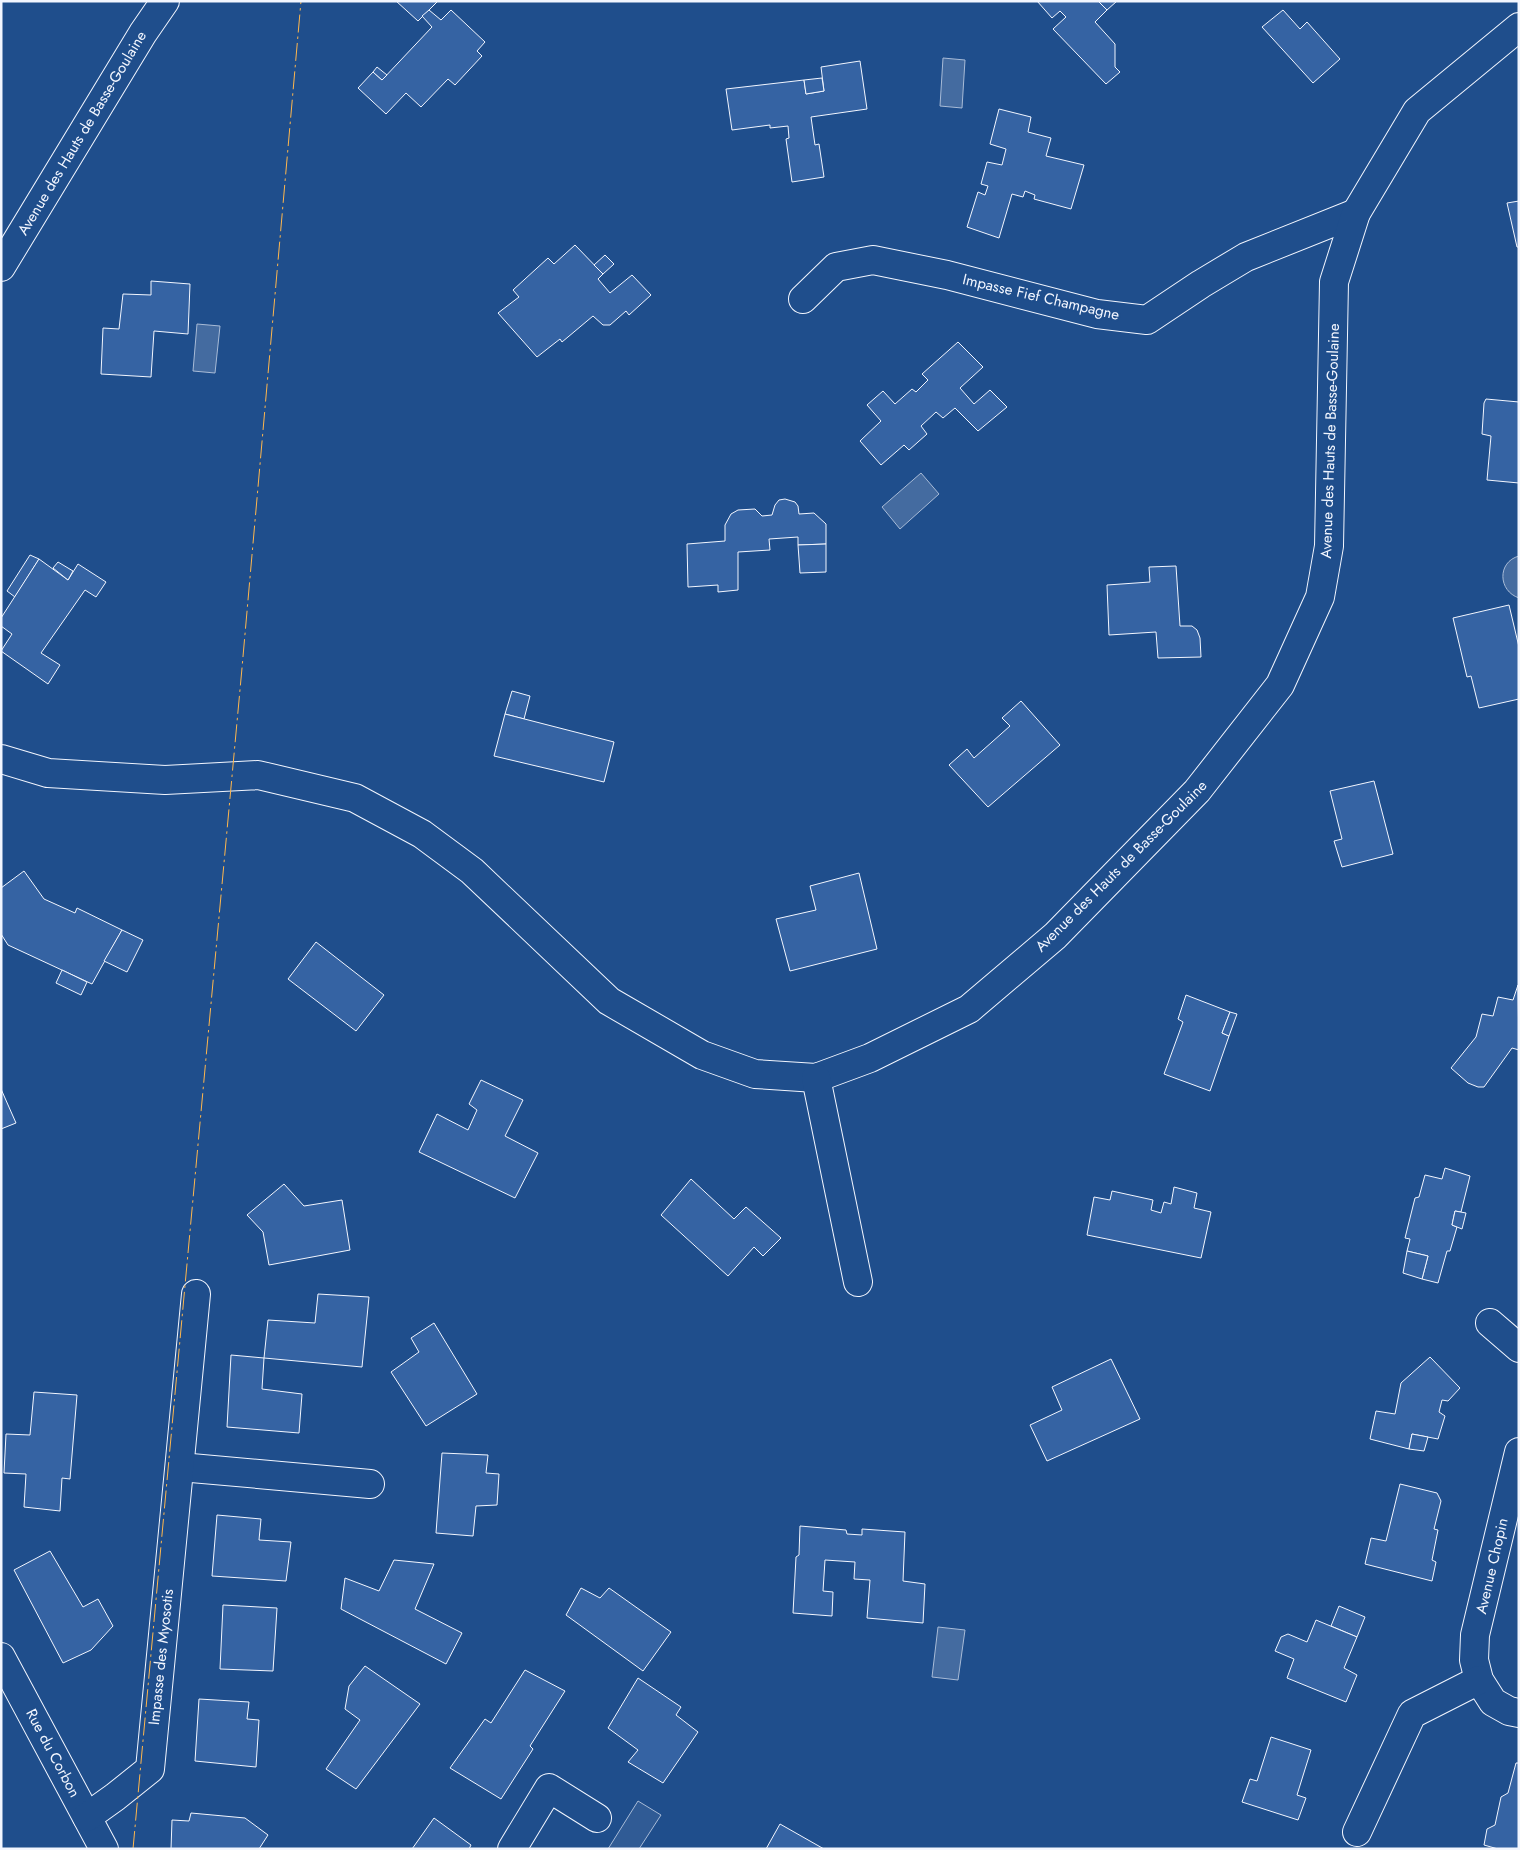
<svg xmlns="http://www.w3.org/2000/svg" width="1520" height="1850" font-family="Jost,sans-serif">
  <style>
    .built { fill: #305b95; stroke: #a8bbd7 }
    .water { fill: #446ba0; stroke: #a8bbd7 }
    .building { fill: #3563a3; stroke: #f2f6ff }
    .lines { fill: none; stroke-linecap: round; stroke-linejoin: round }
    .minor-casing { stroke: #f2f6ff; stroke-width: 30 }
    .minor { stroke: #1f4e8c; stroke-width: 28 }
    .power { stroke: #ffb74d; stroke-width: 1; stroke-dasharray: 18 4 2.5 4; stroke-linecap: butt }
    .labels { text-anchor: middle; stroke-width: 4; stroke-linejoin: round; paint-order: stroke }
    .street-label { font-size: 15px; fill: #f2f6ff; stroke: #1f4e8c }
  </style>
  <rect width="100%" height="100%" fill="#1f4e8c"/>
  <!-- built -->
  <path class="built" d="M638,1801L661,1815L639,1849H608Z"/>
  <!-- water -->
  <g class="water">
    <path d="M943,58L965,60L962,108L940,106Z"/>
    <path d="M197,324L220,326L215,373L193,371Z"/>
    <path d="M921,473L939,494L900,529L882,507Z"/>
    <path d="M1519,556V598C1498,591 1497,562 1519,556Z"/>
    <path d="M938,1627L965,1630L958,1680L932,1677Z"/>
  </g>
  <!-- building -->
  <g class="building">
    <path d="M396,1H438L418,21Z"/>
    <path d="M1037,1H1098L1107,10L1095,22L1115,44V67L1120,72L1106,84L1053,29L1066,17L1060,11L1052,18Z"/>
    <path d="M1098,1H1117L1107,10Z"/>
    <path d="M429,10L441,20L451,10L485,42L477,51L482,56L455,85L448,79L421,107L406,93L386,114L358,88L373,72L382,80L432,27L422,16Z"/>
    <path d="M1283,10L1300,29L1307,22L1340,59L1313,83L1262,27Z"/>
    <path d="M860,61L867,109L811,117L815,145L819,144L824,177L792,182L786,139L789,138L788,126L770,128V125L732,130L726,89L804,80L806,94L824,91L821,67Z"/>
    <path d="M377,67L387,75L382,80L373,72Z"/>
    <path d="M822,78L824,91L806,94L804,80Z"/>
    <path d="M999,109L1031,117L1028,132L1051,138L1046,156L1084,165L1071,209L1034,199L1035,195L1025,191L1023,197L1012,194L999,238L967,227L978,192L985,195L988,186L981,184L987,162L1002,165L1006,149L990,144Z"/>
    <path d="M1519,201V247H1517L1507,203Z"/>
    <path d="M575,245L603,274L598,279L610,293L632,275L651,295L629,315L626,311L610,325H603L593,316L562,342L560,339L537,357L498,313L519,297L513,290L548,258L554,264Z"/>
    <path d="M605,255L614,264L603,274L594,265Z"/>
    <path d="M151,281L190,284L188,334L154,331L151,377L101,374L103,328L119,329L123,294L151,295Z"/>
    <path d="M958,342L983,367L960,388L974,404L990,390L1007,407L978,431L955,408L943,418L936,412L921,426L927,434L909,450L904,445L881,465L860,441L881,421L867,405L883,391L895,404L912,389L916,392L928,380L922,374Z"/>
    <path d="M1486,399L1519,402V483L1487,480L1491,436L1482,434L1484,403Z"/>
    <path d="M785,499L795,502L798,506L799,514L814,513L826,524V544L798,545V537L769,539L770,550L738,552V590L718,592V585L688,587L687,544L725,541V525L731,514L738,510L755,509L762,516L772,515L775,505L779,500Z"/>
    <path d="M826,544V572L800,573L798,545Z"/>
    <path d="M30,555L39,559L15,597L7,591Z"/>
    <path d="M39,559L68,580L78,564L106,582L96,597L85,590L41,653L60,665L48,684L1,651L12,634L1,626V618Z"/>
    <path d="M58,562L73,571L68,580L53,568Z"/>
    <path d="M1176,566L1180,626H1192L1197,630L1200,638L1201,657L1158,658L1156,632L1109,635L1107,585L1150,582L1149,567Z"/>
    <path d="M1509,605L1519,647V699L1479,708L1471,676L1467,677L1453,618Z"/>
    <path d="M512,691L530,696L524,719L505,714Z"/>
    <path d="M1021,701L1060,745L988,807L949,765L967,749L974,758L1010,726L1002,718Z"/>
    <path d="M505,714L614,742L604,782L494,756Z"/>
    <path d="M1374,781L1393,854L1342,867L1334,841L1342,839L1330,791Z"/>
    <path d="M24,871L44,899L75,913L77,908L122,930L92,984L8,945L1,934V888Z"/>
    <path d="M859,873L877,949L790,971L776,919L816,910L810,886Z"/>
    <path d="M122,930L143,940L127,972L104,961Z"/>
    <path d="M316,942L384,995L356,1031L288,979Z"/>
    <path d="M62,970L87,982L81,995L56,983Z"/>
    <path d="M1518,985L1519,1050L1512,1048L1484,1087H1478L1468,1083L1451,1068L1476,1037L1482,1014L1493,1016L1498,997L1513,1000Z"/>
    <path d="M1186,995L1230,1012L1222,1033L1229,1036L1210,1091L1164,1074L1183,1022L1178,1019Z"/>
    <path d="M1230,1012L1237,1014L1229,1036L1222,1033Z"/>
    <path d="M481,1080L523,1100L505,1136L538,1153L515,1198L419,1152L437,1114L468,1130L477,1110L469,1104Z"/>
    <path d="M1,1089L16,1123L1,1129Z"/>
    <path d="M1445,1168L1470,1176L1461,1212L1455,1211L1452,1225L1457,1227L1450,1251H1447L1438,1283L1422,1279L1428,1256L1407,1251L1410,1239L1405,1238L1415,1198L1419,1197L1425,1175L1442,1179Z"/>
    <path d="M691,1179L734,1219L746,1207L781,1238L763,1256L754,1247L728,1276L661,1215Z"/>
    <path d="M284,1184L304,1206L342,1200L350,1250L269,1265L263,1232L247,1215Z"/>
    <path d="M1174,1187L1197,1193L1194,1208L1211,1212L1201,1258L1087,1235L1094,1197L1110,1200L1112,1191L1153,1200L1151,1210L1161,1213L1164,1202L1171,1204Z"/>
    <path d="M1455,1211L1466,1213L1462,1229L1452,1225Z"/>
    <path d="M1407,1251L1428,1256L1422,1279L1403,1273Z"/>
    <path d="M318,1294L369,1297L362,1367L264,1358L268,1320L315,1323Z"/>
    <path d="M434,1323L477,1394L426,1426L391,1372L419,1352L411,1338Z"/>
    <path d="M231,1355L264,1358L262,1389L302,1394L299,1433L227,1427Z"/>
    <path d="M1430,1357L1460,1388L1448,1401L1442,1400L1439,1412L1445,1416L1438,1439L1412,1434L1409,1449L1370,1439L1376,1411L1395,1414L1401,1383Z"/>
    <path d="M1111,1359L1140,1419L1047,1461L1030,1425L1062,1410L1052,1387Z"/>
    <path d="M34,1392L77,1395L70,1479L62,1478L60,1511L24,1507L26,1474L4,1473L6,1434L30,1435Z"/>
    <path d="M1412,1434L1428,1437L1424,1451L1409,1449Z"/>
    <path d="M442,1453L488,1455L486,1473L499,1474L497,1505L476,1506L473,1536L436,1533Z"/>
    <path d="M1400,1484L1437,1493L1441,1501L1434,1529L1438,1530L1432,1560L1436,1562L1432,1581L1365,1564L1371,1538L1386,1541Z"/>
    <path d="M217,1515L261,1519L259,1540L291,1542L286,1581L212,1576Z"/>
    <path d="M800,1526L846,1530L847,1534L862,1535V1529L905,1532L903,1581L925,1584L923,1623L867,1618L870,1580L854,1579L855,1562L825,1560L823,1591L833,1592L832,1616L793,1613L796,1557L799,1555Z"/>
    <path d="M50,1551L83,1607L98,1599L113,1626L91,1650L63,1663L14,1570Z"/>
    <path d="M394,1560L434,1564L415,1609L462,1633L446,1664L341,1609L345,1578L379,1591Z"/>
    <path d="M581,1588L600,1598L609,1588L671,1632L643,1671L566,1615Z"/>
    <path d="M223,1605L277,1608L273,1671L220,1669Z"/>
    <path d="M1339,1606L1365,1617L1357,1637L1331,1626Z"/>
    <path d="M1316,1620L1357,1637L1344,1668L1357,1675L1346,1702L1287,1678L1294,1659L1275,1651L1281,1637L1288,1634L1307,1642Z"/>
    <path d="M365,1666L420,1704L356,1789L326,1769L360,1720L345,1709L349,1686Z"/>
    <path d="M525,1670L565,1691L530,1746L533,1749L501,1799L450,1768L485,1719L491,1723Z"/>
    <path d="M638,1678L681,1707L676,1715L698,1732L663,1783L628,1762L638,1750L608,1728Z"/>
    <path d="M199,1699L249,1702L247,1719L259,1720L256,1767L195,1761Z"/>
    <path d="M1271,1737L1311,1750L1297,1795L1306,1798L1298,1820L1242,1802L1250,1779L1257,1781Z"/>
    <path d="M1516,1763H1519V1849H1498L1484,1845L1487,1829L1495,1825L1501,1797L1508,1793Z"/>
    <path d="M191,1813L245,1818L268,1835L259,1849H171L172,1820L189,1821Z"/>
    <path d="M434,1818L471,1845L469,1849H412Z"/>
    <path d="M780,1824L824,1849H766Z"/>
  </g>
  <g class="lines">
    <defs>
      <g id="minor">
        <path d="M1,267L143,33L165,1"/>
        <path d="M803,299L836,267L873,260L947,275L1097,314L1147,320L1201,284L1246,257L1356,213"/>
        <path d="M1,759L48,773L165,780L258,775L355,798L422,834L472,871L609,1001L702,1055L755,1074L816,1078L870,1058L969,1009L1055,936L1197,791L1280,685L1320,597L1329,546L1334,282L1356,213L1417,111L1519,27"/>
        <path d="M816,1078L858,1282"/>
        <path d="M1490,1323L1519,1348"/>
        <path d="M1519,1452L1475,1635L1474,1660L1479,1680L1493,1702L1509,1711L1519,1713"/>
        <path d="M180,1467L370,1484"/>
        <path d="M1,1657L104,1849"/>
        <path d="M87,1817L115,1797L150,1769L196,1294"/>
        <path d="M1357,1832L1412,1714L1479,1680"/>
        <path d="M512,1849L549,1788L597,1818"/>
      </g>
    </defs>
    <!-- minor casing -->
    <use href="#minor" class="minor-casing"/>
    <!-- minor -->
    <use href="#minor" class="minor"/>
    <!-- power -->
    <path class="power" d="M133,1849L242,668L301,1"/>
  </g>
  <g class="labels">
    <!-- street labels -->
    <g class="street-label">
      <text transform="translate(82 133) rotate(-59)" y="5">Avenue des Hauts de Basse-Goulaine</text>
      <text transform="translate(1041 297) rotate(13)" y="5">Impasse Fief Champagne</text>
      <text transform="translate(1330 441) rotate(-88)" y="5">Avenue des Hauts de Basse-Goulaine</text>
      <text transform="translate(1121 866) rotate(-45)" y="5">Avenue des Hauts de Basse-Goulaine</text>
      <text transform="translate(1492 1566) rotate(-77)" y="5">Avenue Chopin</text>
      <text transform="translate(161 1657) rotate(-84)" y="5">Impasse des Myosotis</text>
      <text transform="translate(53 1753) rotate(62)" y="5">Rue du Corbon</text>
    </g>
  </g>
  <!-- border -->
  <rect width="1520" height="1850" fill="none" stroke="#f2f6ff" stroke-width="5"/>
</svg>
